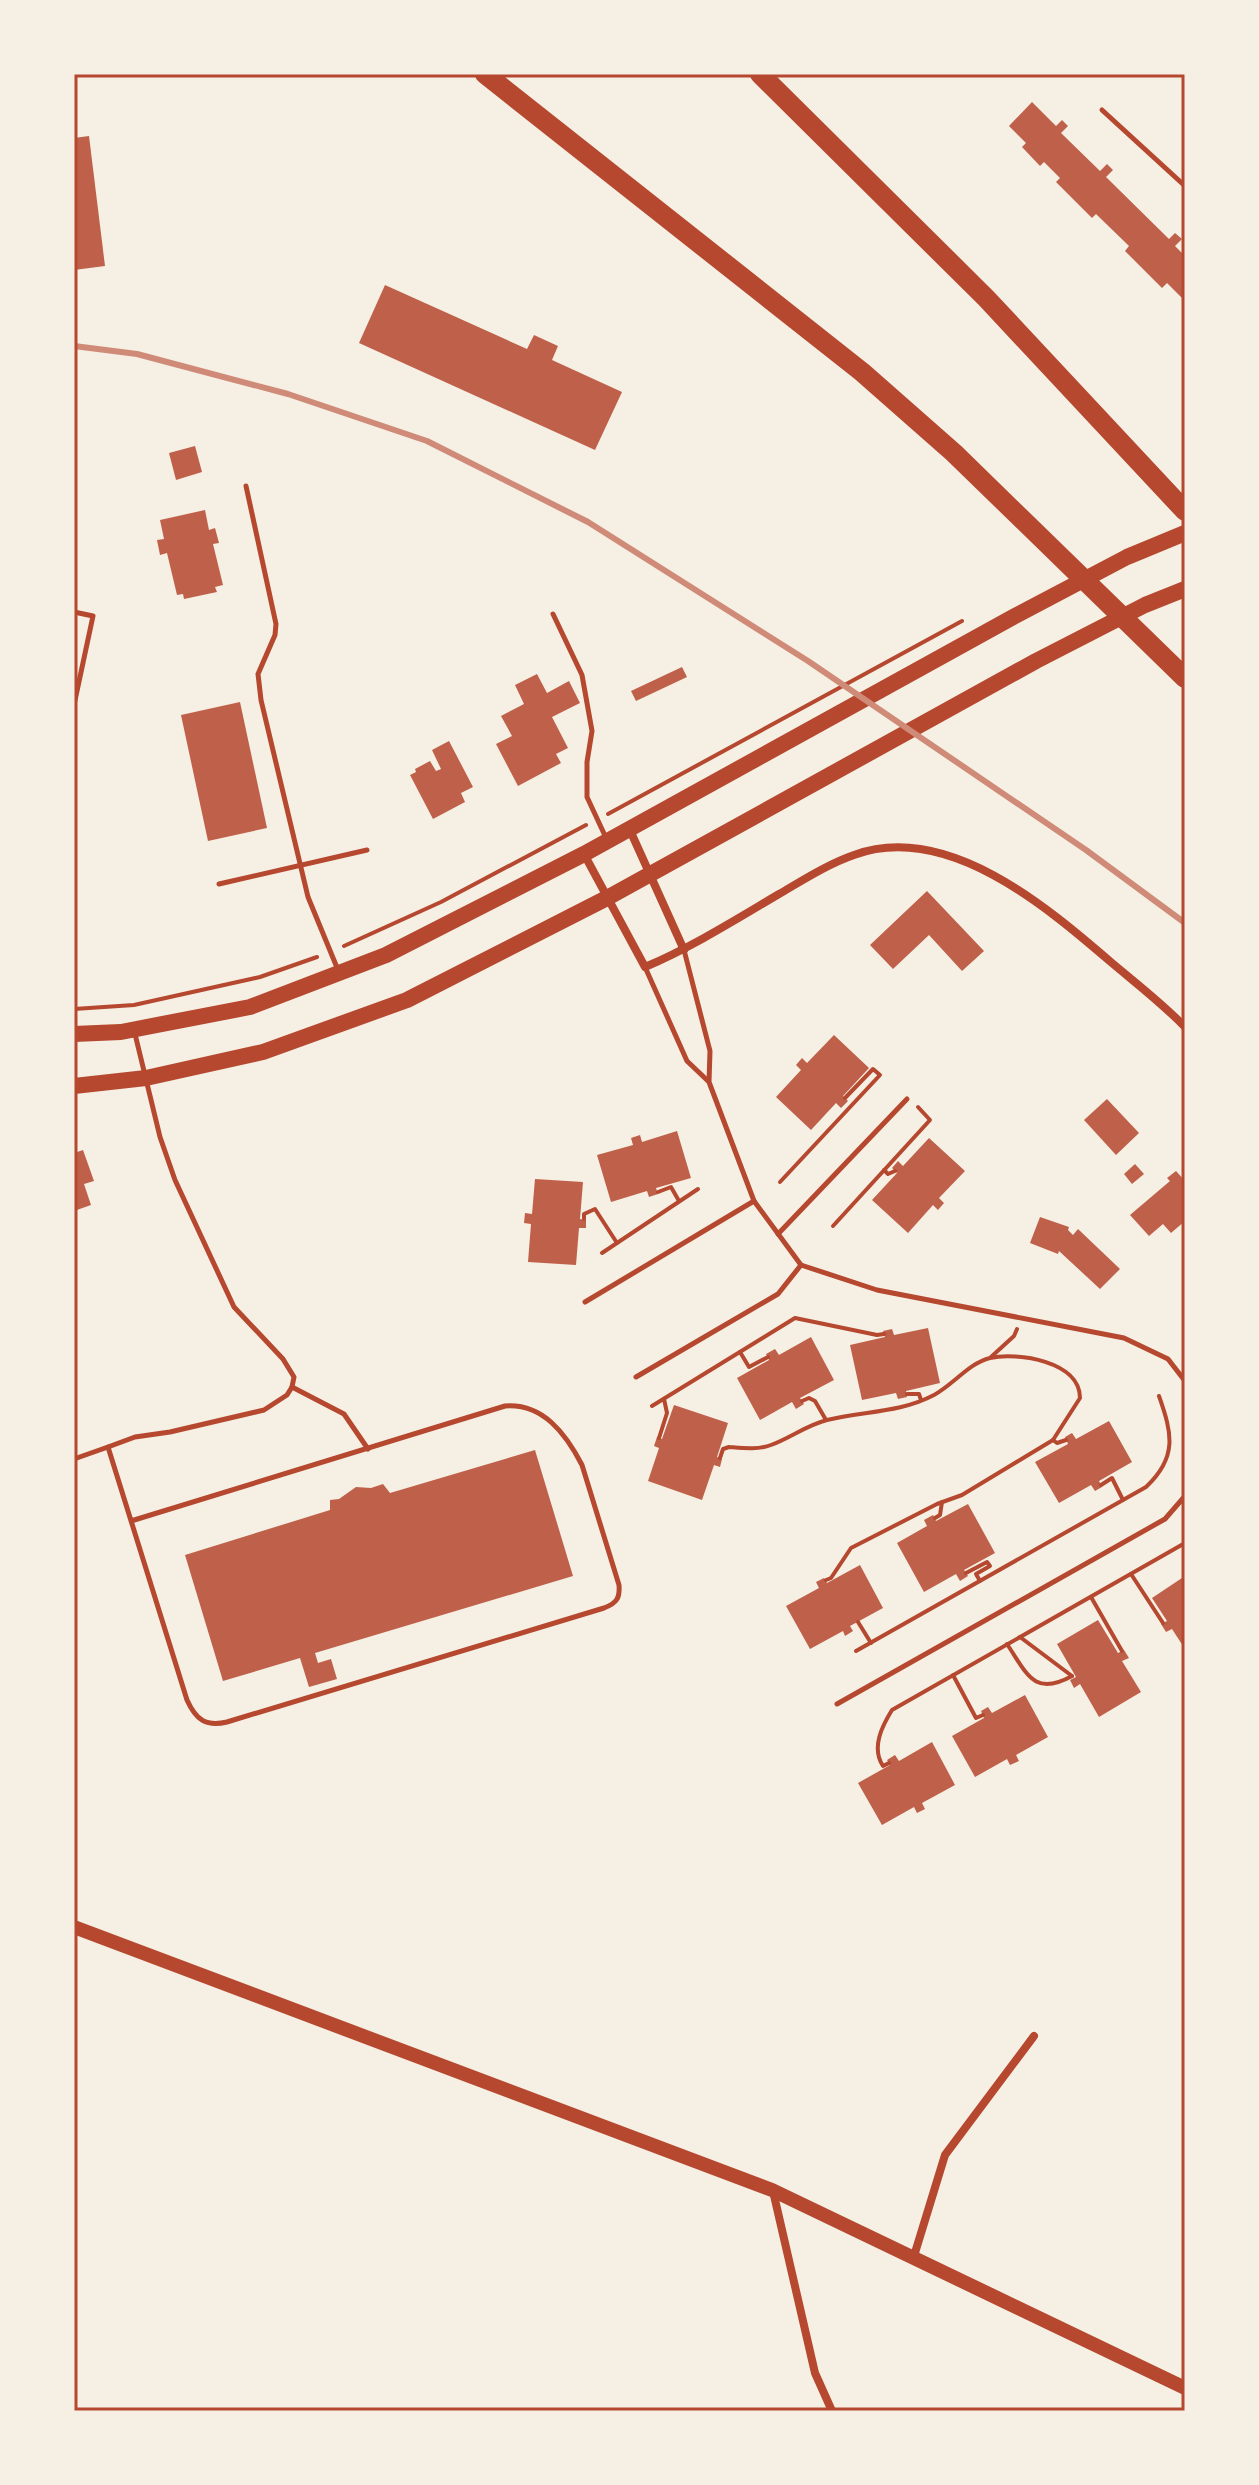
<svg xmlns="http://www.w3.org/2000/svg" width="1259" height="2485" font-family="'IBM Plex Sans',sans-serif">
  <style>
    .building { fill: #bf614a }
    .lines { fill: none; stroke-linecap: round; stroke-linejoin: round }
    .path { stroke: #b5482f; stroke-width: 4 }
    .service { stroke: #b5482f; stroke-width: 5 }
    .minor { stroke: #b5482f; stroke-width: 8 }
    .tertiary { stroke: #b5482f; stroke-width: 14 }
    .secondary { stroke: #b5482f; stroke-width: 16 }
    .motorway { stroke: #b5482f; stroke-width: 20 }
    .rail { stroke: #cf8b77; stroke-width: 6 }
    .neatline { fill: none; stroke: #b5482f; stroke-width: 3 }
  </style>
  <rect width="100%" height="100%" fill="#f6efe4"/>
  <!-- building -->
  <g class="building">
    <path d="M1032,102L1056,126L1062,120L1068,126L1061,133L1100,171L1107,164L1113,170L1106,177L1169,239L1175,233L1182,239L1175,246L1185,256V301L1167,283L1162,288L1125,251L1129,246L1096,214L1092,218L1056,182L1060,178L1044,162L1040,166L1022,147L1026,143L1009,126Z"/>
    <path d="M89,136L105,266L74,270V138Z"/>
    <path d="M385,285L527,349L534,335L558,346L552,360L622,392L595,450L359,343Z"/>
    <path d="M195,446L202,472L176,480L169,453Z"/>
    <path d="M205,510L209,530L215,528L219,543L213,544L223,585L215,587L217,592L184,599L183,594L177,595L167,553L160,555L157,540L164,539L160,520Z"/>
    <path d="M682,667L687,677L636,701L631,691Z"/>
    <path d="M537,674L547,693L569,681L580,703L552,717L568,748L556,754L561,763L518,786L496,744L512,736L501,716L524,704L515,685Z"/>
    <path d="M240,702L267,828L208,841L181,715Z"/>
    <path d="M449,741L473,787L461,793L465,802L433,819L410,775L416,772L415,769L430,761L436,771L441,769L432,750Z"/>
    <path d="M927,891L984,951L962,971L929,935L893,969L870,945Z"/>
    <path d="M834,1035L869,1068L843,1096L848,1101L841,1108L836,1103L811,1130L776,1097L801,1070L796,1065L802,1058L807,1063Z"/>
    <path d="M1107,1099L1139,1133L1116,1155L1084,1120Z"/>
    <path d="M677,1131L691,1178L656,1188L658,1194L649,1197L647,1191L611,1202L597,1155L633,1145L631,1138L640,1135L642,1142Z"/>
    <path d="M929,1138L965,1171L939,1198L944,1203L938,1210L933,1205L908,1233L872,1200L897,1173L892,1168L898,1161L903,1166Z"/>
    <path d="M83,1150L94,1181L84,1184L91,1205L74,1211V1153Z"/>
    <path d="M1135,1164L1144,1174L1132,1184L1124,1174Z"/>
    <path d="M1176,1171L1185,1181V1221L1171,1233L1163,1224L1149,1236L1130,1215L1170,1181L1167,1178Z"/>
    <path d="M535,1179L583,1182L580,1219L586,1220V1228H579L576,1265L528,1262L531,1224L524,1223L525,1213L532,1214Z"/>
    <path d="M1040,1217L1069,1227L1068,1230L1073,1235L1078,1229L1120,1269L1100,1289L1059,1251L1058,1254L1030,1243Z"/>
    <path d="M928,1328L940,1383L906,1391L907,1397L898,1399L896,1393L862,1400L850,1345L885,1337L883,1331L892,1329L894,1335Z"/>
    <path d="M811,1337L834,1380L800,1398L804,1404L796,1409L792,1402L760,1420L737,1378L769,1360L766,1354L775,1349L779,1355Z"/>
    <path d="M674,1405L728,1423L717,1457L722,1459L720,1467L714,1465L702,1500L648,1481L659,1448L654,1446L657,1437L662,1439Z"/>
    <path d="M1109,1421L1132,1462L1099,1481L1102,1487L1095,1491L1091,1485L1059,1503L1035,1462L1068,1444L1065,1437L1072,1433L1076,1439Z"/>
    <path d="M535,1450L573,1576L315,1653L318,1663L331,1659L337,1679L309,1687L300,1658L223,1681L185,1555L330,1510V1500L339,1499L356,1487L371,1488L383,1484L390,1493Z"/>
    <path d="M968,1504L995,1553L964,1570L968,1576L960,1581L956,1574L924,1592L897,1543L927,1526L924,1520L933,1515L936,1521Z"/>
    <path d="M860,1565L883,1608L850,1626L853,1631L845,1636L843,1631L810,1649L786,1606L819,1588L816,1582L824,1578L827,1583Z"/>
    <path d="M1185,1576V1649L1172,1629L1166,1632L1161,1624L1167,1621L1152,1598Z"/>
    <path d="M1098,1620L1118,1653L1124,1650L1129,1658L1122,1661L1141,1692L1099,1717L1080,1684L1074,1688L1070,1680L1076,1677L1057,1644Z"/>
    <path d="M1025,1695L1048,1737L1016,1755L1019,1761L1010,1765L1007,1759L975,1777L952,1736L984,1718L981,1711L988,1707L992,1713Z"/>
    <path d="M932,1742L955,1785L922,1803L925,1809L917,1813L914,1807L882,1825L858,1783L890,1765L887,1760L895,1755L899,1761Z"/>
  </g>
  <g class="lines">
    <!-- path -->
    <g class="path">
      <path d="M608,814L962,621"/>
      <path d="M344,946L441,902L586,825"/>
      <path d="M74,1009L134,1005L260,977L317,957"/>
      <path d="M884,1170L888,1174L895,1171"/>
      <path d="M780,1182L880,1075L873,1069L845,1098"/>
      <path d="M658,1192L671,1187L679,1201"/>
      <path d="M584,1219V1214L595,1209L617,1243"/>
      <path d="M833,1226L930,1120L918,1107"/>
      <path d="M602,1253L698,1189"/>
      <path d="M740,1352L749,1367L768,1357"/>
      <path d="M991,1357L1014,1336L1017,1329"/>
      <path d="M907,1394H919L921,1400"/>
      <path d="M802,1401L809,1398L815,1401L826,1420"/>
      <path d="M652,1406L795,1318L877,1335L884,1334"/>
      <path d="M659,1438L667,1413L664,1399"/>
      <path d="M1053,1440L1057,1443L1066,1440"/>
      <path d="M720,1458L723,1449L729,1447C742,1448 758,1450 771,1445C790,1438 807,1425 827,1420C863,1411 900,1413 934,1395C953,1385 969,1363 990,1358C1017,1352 1080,1361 1080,1398L1053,1440L962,1495L937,1504L851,1548L831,1578L826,1580"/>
      <path d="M1101,1485L1112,1478L1123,1500"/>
      <path d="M935,1518L940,1515L942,1502"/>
      <path d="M966,1573L987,1562L990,1566L976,1574L980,1581"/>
      <path d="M1131,1574L1163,1623"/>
      <path d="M1091,1597L1122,1651"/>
      <path d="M858,1622L871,1643"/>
      <path d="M1020,1637L1072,1676"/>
      <path d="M1007,1644C1027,1674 1034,1697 1072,1676"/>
      <path d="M856,1651L1146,1487C1178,1457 1172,1433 1159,1396"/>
      <path d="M953,1675L976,1718L983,1715"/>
      <path d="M889,1763L883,1766C871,1748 882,1726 892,1710L1185,1543"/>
    </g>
    <!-- service -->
    <g class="service">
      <path d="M1102,110L1185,186"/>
      <path d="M246,486L276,624L275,635L258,674L261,700L308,897L338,970"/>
      <path d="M74,612L93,616L74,705"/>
      <path d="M553,614L582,675L592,731L587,762V797L607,840"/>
      <path d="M219,884L367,850"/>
      <path d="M684,950L710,1051L709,1082L754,1201L801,1265"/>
      <path d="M645,967L687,1061L708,1081"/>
      <path d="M778,1234L907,1099"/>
      <path d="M585,1302L754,1201"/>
      <path d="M636,1377L778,1294L801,1265L877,1290L1124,1338L1168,1359L1185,1381"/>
      <path d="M292,1387L344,1414L368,1449"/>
      <path d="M74,1459L108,1447"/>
      <path d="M131,1521L505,1406C543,1403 566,1434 582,1465L619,1585C620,1598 617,1603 604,1608L227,1722C206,1727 196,1720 187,1700L108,1447L135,1437L170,1432L264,1410L287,1395L292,1387L294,1377L283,1359L234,1307L175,1180L160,1137L135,1034"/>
      <path d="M837,1704L1165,1519L1185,1496"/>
    </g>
    <!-- minor -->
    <g class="minor">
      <path d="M629,828L684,950"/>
      <path d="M584,854L645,967C692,947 735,920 779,894C803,880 828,864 854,855C947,821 1047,907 1112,963C1137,984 1163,1004 1185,1027"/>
      <path d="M773,2191L815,2373L832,2411"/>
      <path d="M914,2256L945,2155L1034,2036"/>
    </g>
    <!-- tertiary -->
    <path class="tertiary" d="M74,1927L772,2190L1185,2388"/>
    <!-- secondary -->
    <g class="secondary">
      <path d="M74,1034L121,1032L250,1007L386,955L584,854L1015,616L1127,557L1185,533"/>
      <path d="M74,1086L146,1078L263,1052L407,1000L607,898L1036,661L1145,605L1185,589"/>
    </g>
    <!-- motorway -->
    <g class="motorway">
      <path d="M485,74L862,372L954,453L1185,678"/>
      <path d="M760,74L986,298L1185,511"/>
    </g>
    <!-- rail -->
    <path class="rail" d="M74,346L137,354L288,394L427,441L588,522L808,661L1086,850L1185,923"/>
  </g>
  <!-- border -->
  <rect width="1259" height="2485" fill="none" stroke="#f6efe4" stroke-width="152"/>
  <rect x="76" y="76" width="1107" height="2333" class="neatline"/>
</svg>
